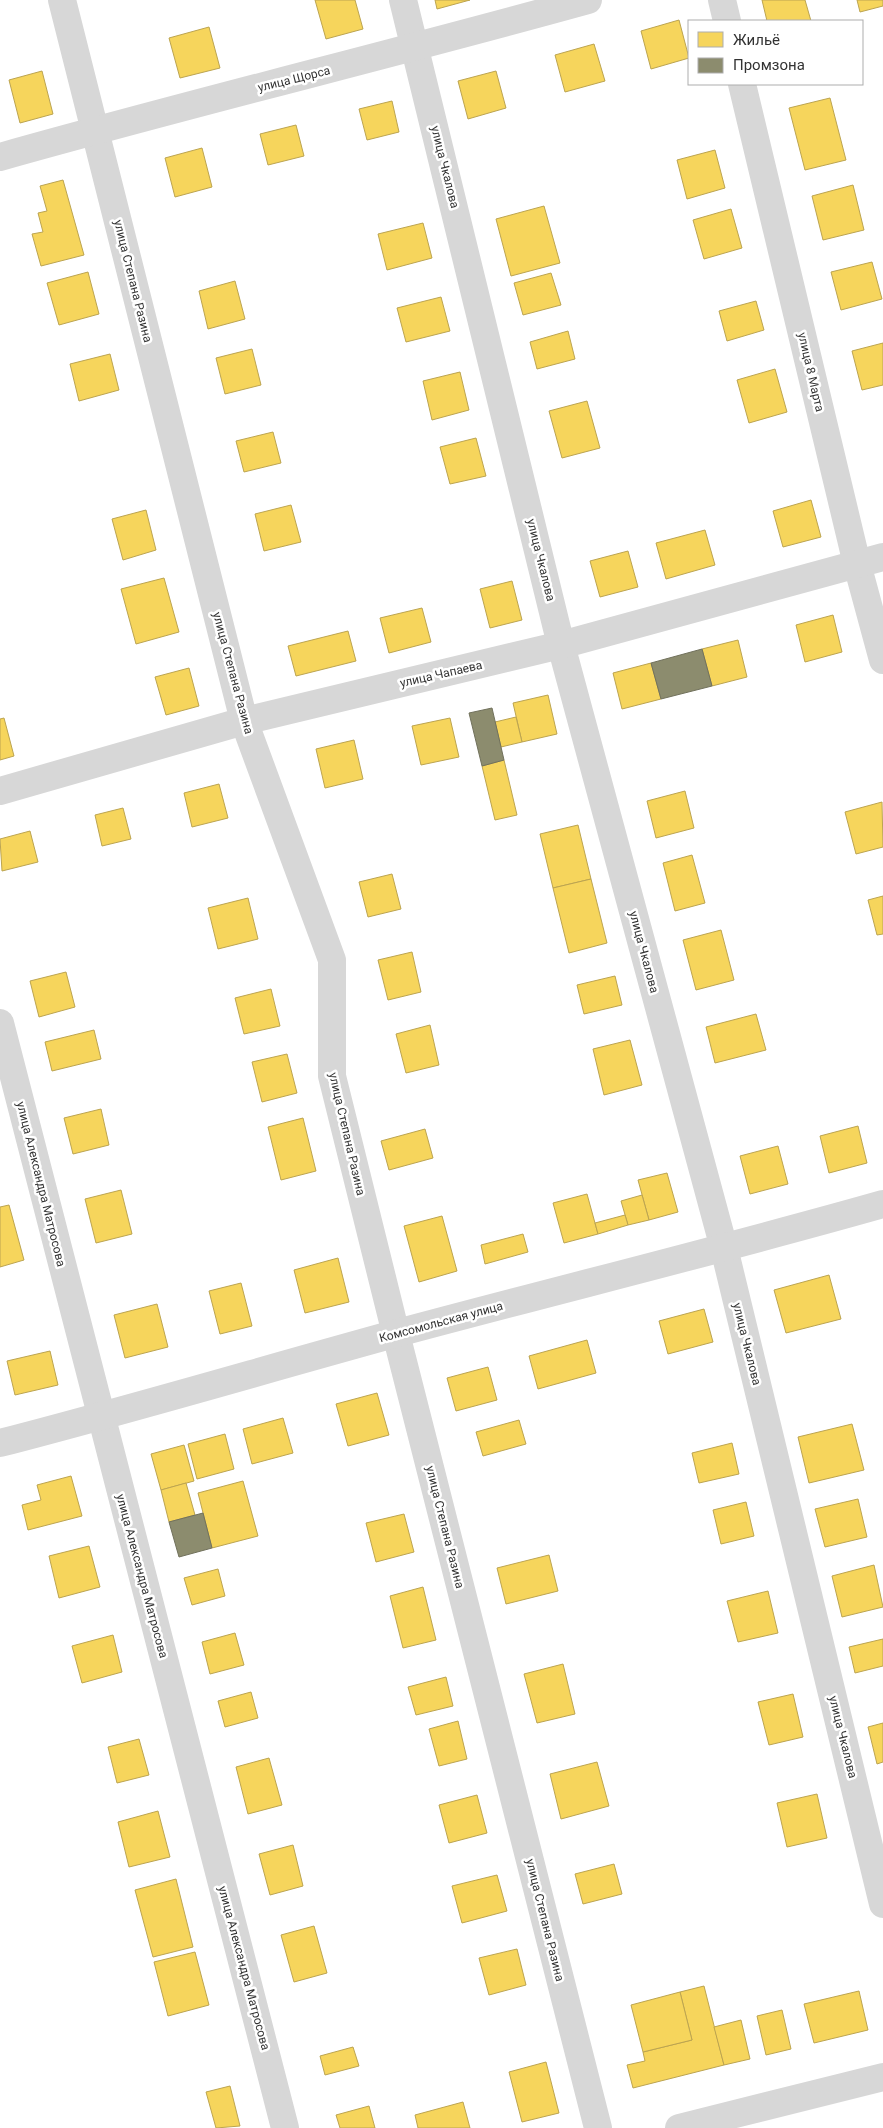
<svg xmlns="http://www.w3.org/2000/svg" width="883" height="2128" font-family="Roboto,sans-serif">
  <style>
    .homes { fill: #f6d55c; stroke: #bca450 }
    .industry { fill: #8c8c6e; stroke: #71715c }
    .lines { fill: none; stroke-linecap: round; stroke-linejoin: round }
    .minor { stroke: #d7d7d7; stroke-width: 28 }
    .tertiary { stroke: #d7d7d7; stroke-width: 28 }
    .labels { text-anchor: middle; stroke-width: 5; stroke-linejoin: round; paint-order: stroke }
    .street-label { font-size: 12px; fill: #333; stroke: #fff }
  </style>
  <rect width="100%" height="100%" fill="#fff"/>
  <!-- homes -->
  <g class="homes">
    <path d="M315,0H355L363,29L326,39Z"/>
    <path d="M435,0H470L437,9Z"/>
    <path d="M762,0H805L811,21H767Z"/>
    <path d="M857,0H883V6L860,12Z"/>
    <path d="M679,20L689,58L651,69L641,31Z"/>
    <path d="M209,27L220,68L180,78L169,38Z"/>
    <path d="M594,44L605,81L565,92L555,55Z"/>
    <path d="M42,71L53,114L20,123L9,80Z"/>
    <path d="M496,71L506,108L468,119L458,81Z"/>
    <path d="M830,98L846,160L805,170L789,108Z"/>
    <path d="M392,101L399,132L367,140L359,109Z"/>
    <path d="M296,125L304,156L268,165L260,134Z"/>
    <path d="M202,148L212,187L175,197L165,158Z"/>
    <path d="M715,150L725,188L687,199L677,160Z"/>
    <path d="M63,180L84,255L41,266L32,234L43,232L38,213L47,211L40,186Z"/>
    <path d="M853,185L864,230L823,240L812,196Z"/>
    <path d="M544,206L560,263L511,276L496,219Z"/>
    <path d="M731,209L742,248L704,259L693,220Z"/>
    <path d="M423,223L432,258L387,270L378,234Z"/>
    <path d="M872,262L882,299L841,310L831,272Z"/>
    <path d="M88,272L99,314L59,325L47,283Z"/>
    <path d="M551,273L561,305L523,315L514,283Z"/>
    <path d="M235,281L245,319L208,329L199,291Z"/>
    <path d="M441,297L450,331L406,342L397,308Z"/>
    <path d="M756,301L764,330L727,341L719,311Z"/>
    <path d="M568,331L575,359L537,369L530,342Z"/>
    <path d="M883,343V385L862,390L852,351Z"/>
    <path d="M252,349L261,385L225,394L216,358Z"/>
    <path d="M110,354L119,390L79,401L70,364Z"/>
    <path d="M775,369L787,412L749,423L737,380Z"/>
    <path d="M460,372L469,410L432,420L423,381Z"/>
    <path d="M587,401L600,448L562,458L549,411Z"/>
    <path d="M273,432L281,463L244,472L236,441Z"/>
    <path d="M476,438L486,476L450,484L440,447Z"/>
    <path d="M811,500L821,537L783,547L773,511Z"/>
    <path d="M291,505L301,542L264,551L255,514Z"/>
    <path d="M146,510L156,550L123,560L112,519Z"/>
    <path d="M705,530L715,565L666,579L656,543Z"/>
    <path d="M628,551L638,587L600,597L590,561Z"/>
    <path d="M164,578L179,632L136,644L121,589Z"/>
    <path d="M512,581L522,620L490,628L480,589Z"/>
    <path d="M422,608L431,642L389,653L380,618Z"/>
    <path d="M833,615L842,652L805,662L796,625Z"/>
    <path d="M348,631L356,661L296,676L288,646Z"/>
    <path d="M738,640L747,677L712,686L702,649Z"/>
    <path d="M651,663L661,699L622,709L613,673Z"/>
    <path d="M189,668L199,706L166,715L155,677Z"/>
    <path d="M548,695L557,734L522,742L513,703Z"/>
    <path d="M516,717L522,742L501,747L495,722Z"/>
    <path d="M4,718L14,756L0,760V719Z"/>
    <path d="M450,718L459,757L421,765L412,726Z"/>
    <path d="M354,740L363,779L325,788L316,749Z"/>
    <path d="M504,760L517,815L495,820L482,766Z"/>
    <path d="M219,784L228,818L192,827L184,793Z"/>
    <path d="M685,791L694,828L656,838L647,801Z"/>
    <path d="M882,802L883,847L856,854L845,812Z"/>
    <path d="M123,808L131,839L102,846L95,815Z"/>
    <path d="M578,825L591,879L553,888L540,834Z"/>
    <path d="M30,831L38,862L2,871L0,839Z"/>
    <path d="M692,855L705,903L675,911L663,863Z"/>
    <path d="M392,874L401,909L368,917L359,882Z"/>
    <path d="M591,879L607,943L569,953L553,888Z"/>
    <path d="M883,896V934L877,935L868,900Z"/>
    <path d="M248,898L258,939L218,949L208,908Z"/>
    <path d="M721,930L734,980L696,990L683,940Z"/>
    <path d="M412,952L421,992L388,1000L378,960Z"/>
    <path d="M66,972L75,1007L39,1017L30,981Z"/>
    <path d="M615,976L622,1005L584,1014L577,985Z"/>
    <path d="M271,989L280,1026L244,1034L235,998Z"/>
    <path d="M756,1014L766,1050L715,1063L706,1027Z"/>
    <path d="M430,1025L439,1065L406,1073L396,1034Z"/>
    <path d="M94,1030L101,1059L52,1071L45,1042Z"/>
    <path d="M630,1040L642,1085L604,1095L593,1049Z"/>
    <path d="M287,1054L297,1093L262,1102L252,1062Z"/>
    <path d="M101,1109L109,1145L73,1154L64,1118Z"/>
    <path d="M303,1118L316,1171L281,1180L268,1127Z"/>
    <path d="M858,1126L867,1163L829,1173L820,1136Z"/>
    <path d="M425,1129L433,1158L389,1170L381,1141Z"/>
    <path d="M778,1146L788,1184L750,1194L740,1156Z"/>
    <path d="M667,1173L678,1212L649,1220L638,1180Z"/>
    <path d="M121,1190L132,1234L96,1243L85,1199Z"/>
    <path d="M587,1194L598,1234L564,1243L553,1203Z"/>
    <path d="M642,1195L649,1220L628,1225L621,1201Z"/>
    <path d="M9,1205L24,1260L0,1267V1207Z"/>
    <path d="M625,1215L628,1225L598,1234L595,1223Z"/>
    <path d="M442,1216L457,1271L419,1282L404,1226Z"/>
    <path d="M523,1234L528,1252L485,1264L481,1245Z"/>
    <path d="M338,1258L349,1302L305,1313L294,1270Z"/>
    <path d="M829,1275L841,1319L786,1333L774,1290Z"/>
    <path d="M241,1283L252,1326L220,1334L209,1291Z"/>
    <path d="M157,1304L168,1347L125,1358L114,1315Z"/>
    <path d="M704,1309L713,1342L668,1354L659,1321Z"/>
    <path d="M587,1340L596,1373L538,1389L529,1356Z"/>
    <path d="M50,1351L58,1385L15,1395L7,1361Z"/>
    <path d="M488,1367L497,1400L456,1411L447,1378Z"/>
    <path d="M377,1393L389,1435L348,1446L336,1404Z"/>
    <path d="M283,1418L293,1453L252,1464L243,1429Z"/>
    <path d="M519,1420L526,1444L483,1456L476,1432Z"/>
    <path d="M852,1424L864,1470L809,1483L798,1437Z"/>
    <path d="M225,1434L234,1469L197,1479L188,1444Z"/>
    <path d="M732,1443L739,1474L699,1483L692,1453Z"/>
    <path d="M184,1445L194,1481L161,1490L151,1454Z"/>
    <path d="M71,1476L82,1516L28,1530L22,1505L41,1500L37,1485Z"/>
    <path d="M243,1481L258,1536L212,1548L198,1493Z"/>
    <path d="M186,1483L195,1515L169,1522L161,1490Z"/>
    <path d="M858,1499L867,1537L825,1547L815,1509Z"/>
    <path d="M746,1502L754,1536L721,1544L713,1510Z"/>
    <path d="M404,1514L414,1552L376,1562L366,1523Z"/>
    <path d="M89,1546L100,1587L59,1598L49,1556Z"/>
    <path d="M549,1555L558,1591L506,1604L497,1568Z"/>
    <path d="M874,1565L883,1607L842,1617L832,1576Z"/>
    <path d="M218,1569L225,1596L192,1605L184,1578Z"/>
    <path d="M423,1587L436,1640L403,1648L390,1596Z"/>
    <path d="M768,1591L778,1633L738,1642L727,1601Z"/>
    <path d="M235,1633L244,1665L210,1674L202,1642Z"/>
    <path d="M113,1635L122,1672L82,1683L72,1646Z"/>
    <path d="M883,1639V1666L855,1673L849,1647Z"/>
    <path d="M563,1664L575,1714L537,1723L524,1674Z"/>
    <path d="M446,1677L453,1706L416,1715L408,1687Z"/>
    <path d="M251,1692L258,1718L225,1727L218,1701Z"/>
    <path d="M793,1694L803,1737L769,1745L758,1702Z"/>
    <path d="M458,1721L467,1759L439,1766L429,1729Z"/>
    <path d="M883,1723V1762L877,1764L868,1727Z"/>
    <path d="M139,1739L149,1775L117,1783L108,1747Z"/>
    <path d="M269,1758L282,1805L248,1814L236,1767Z"/>
    <path d="M597,1762L609,1806L561,1819L550,1774Z"/>
    <path d="M817,1794L827,1838L787,1847L777,1803Z"/>
    <path d="M477,1795L487,1833L449,1843L439,1805Z"/>
    <path d="M158,1811L170,1857L129,1867L118,1822Z"/>
    <path d="M293,1845L303,1886L270,1895L259,1854Z"/>
    <path d="M614,1864L622,1894L583,1904L575,1874Z"/>
    <path d="M497,1875L507,1911L462,1923L452,1886Z"/>
    <path d="M176,1879L193,1947L153,1957L135,1890Z"/>
    <path d="M314,1926L327,1973L294,1982L281,1935Z"/>
    <path d="M517,1949L526,1985L489,1995L479,1958Z"/>
    <path d="M195,1952L209,2005L168,2016L154,1962Z"/>
    <path d="M704,1986L724,2065L633,2088L627,2065L645,2061L643,2052L692,2040L680,1992Z"/>
    <path d="M859,1991L868,2030L814,2043L804,2004Z"/>
    <path d="M680,1992L692,2040L643,2052L631,2005Z"/>
    <path d="M782,2010L791,2049L766,2055L757,2016Z"/>
    <path d="M741,2020L750,2059L724,2065L714,2027Z"/>
    <path d="M353,2047L359,2066L325,2075L320,2056Z"/>
    <path d="M546,2062L559,2113L522,2122L509,2072Z"/>
    <path d="M230,2086L240,2126L216,2128L206,2092Z"/>
    <path d="M463,2102L470,2128H418L415,2115Z"/>
    <path d="M369,2106L375,2128H340L336,2115Z"/>
  </g>
  <!-- industry -->
  <g class="industry">
    <path d="M702,649L712,686L661,699L651,663Z"/>
    <path d="M492,708L504,760L482,766L469,713Z"/>
    <path d="M203,1513L212,1548L179,1557L169,1522Z"/>
  </g>
  <g class="lines">
    <!-- minor -->
    <g class="minor">
      <path d="M62,0L244,721L332,960V1076L396,1334L598,2128"/>
      <path d="M403,0L561,645L724,1248L883,1904"/>
      <path d="M722,0L727,21"/>
      <path d="M742,84L857,564L883,660"/>
      <path d="M0,157C195,102 393,54 588,0"/>
      <path d="M0,791L244,721L561,645L883,557"/>
      <path d="M679,2128L883,2077"/>
    </g>
    <!-- tertiary -->
    <g class="tertiary">
      <path d="M0,1023L285,2128"/>
      <path d="M0,1443C132,1409 263,1370 394,1334C557,1290 721,1250 883,1204"/>
    </g>
  </g>
  <g class="labels">
    <!-- street labels -->
    <g class="street-label">
      <text transform="translate(294 79) rotate(-14)" y="4">улица Щорса</text>
      <text transform="translate(445 167) rotate(76)" y="4">улица Чкалова</text>
      <text transform="translate(133 281) rotate(76)" y="4">улица Степана Разина</text>
      <text transform="translate(811 372) rotate(77)" y="4">улица 8 Марта</text>
      <text transform="translate(541 560) rotate(76)" y="4">улица Чкалова</text>
      <text transform="translate(233 673) rotate(75)" y="4">улица Степана Разина</text>
      <text transform="translate(441 674) rotate(-13)" y="4">улица Чапаева</text>
      <text transform="translate(644 952) rotate(75)" y="4">улица Чкалова</text>
      <text transform="translate(347 1134) rotate(77)" y="4">улица Степана Разина</text>
      <text transform="translate(41 1184) rotate(76)" y="4">улица Александра Матросова</text>
      <text transform="translate(441 1322) rotate(-15)" y="4">Комсомольская улица</text>
      <text transform="translate(747 1344) rotate(76)" y="4">улица Чкалова</text>
      <text transform="translate(445 1527) rotate(76)" y="4">улица Степана Разина</text>
      <text transform="translate(142 1576) rotate(75)" y="4">улица Александра Матросова</text>
      <text transform="translate(843 1737) rotate(76)" y="4">улица Чкалова</text>
      <text transform="translate(545 1920) rotate(76)" y="4">улица Степана Разина</text>
      <text transform="translate(244 1968) rotate(75)" y="4">улица Александра Матросова</text>
    </g>
  </g>
  <!-- legend -->
  <rect x="688" y="20" width="175" height="65" fill="#ffffff" stroke="#adadad"/>
  <rect x="698" y="32" width="25" height="15" fill="#f6d55c" stroke="#adadad"/>
  <text x="733" y="45" font-size="15" fill="#333333">Жильё</text>
  <rect x="698" y="58" width="25" height="15" fill="#8c8c6e" stroke="#adadad"/>
  <text x="733" y="70" font-size="15" fill="#333333">Промзона</text>
</svg>
